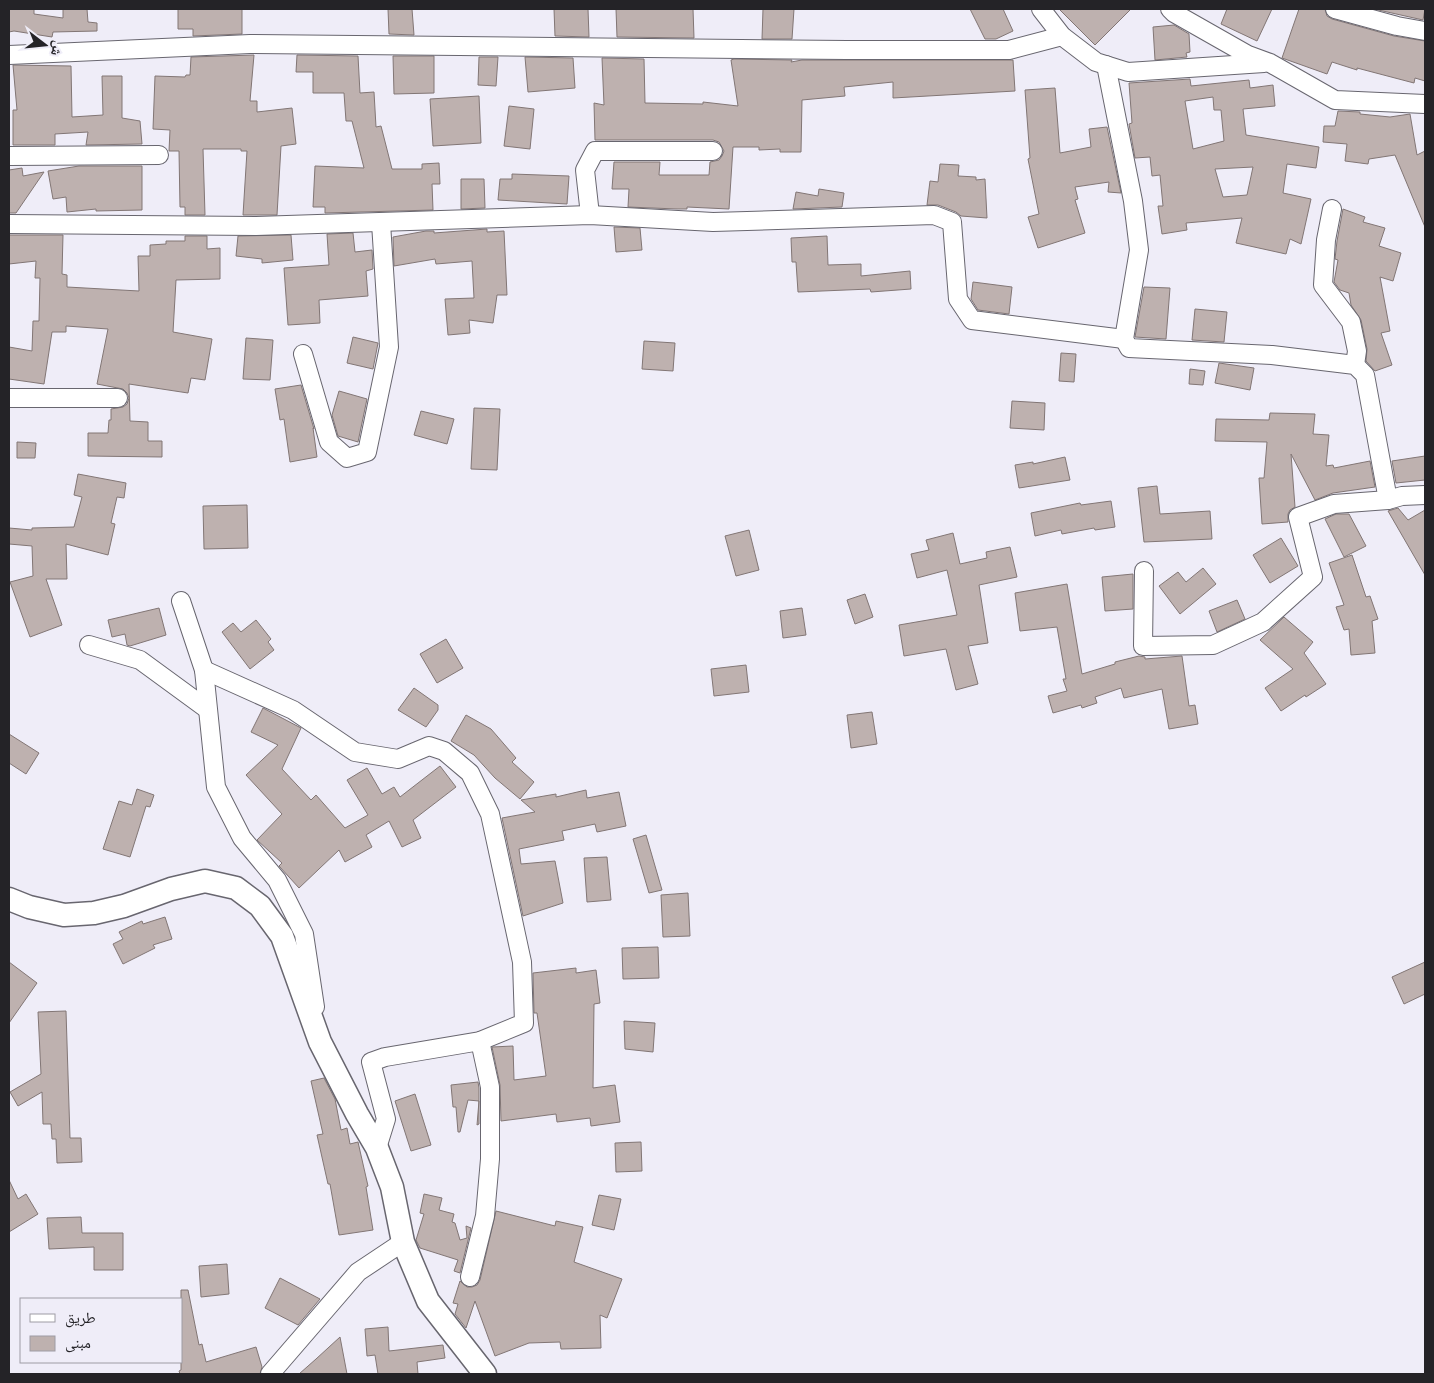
<svg xmlns="http://www.w3.org/2000/svg" width="1434" height="1383" font-family="'Asap Condensed','Noto Naskh Arabic',sans-serif">
  <style>
    .building { fill: #beb1af; stroke: #827675; fill-rule: evenodd }
    .lines { fill: none; stroke-linecap: round; stroke-linejoin: round }
    .minor-casing { stroke: #68666f; stroke-width: 20 }
    .major-casing { stroke: #68666f; stroke-width: 25 }
    .minor { stroke: #fff; stroke-width: 18 }
    .major { stroke: #fff; stroke-width: 22 }
  </style>
  <rect width="100%" height="100%" fill="#efedf8"/>
  <!-- building -->
  <g class="building">
    <path d="M9,9H34V14L63,18V9H87L88,22L97,23V31L53,32L52,37L14,31L9,32Z"/>
    <path d="M178,9H242V34L193,36V29H178Z"/>
    <path d="M388,9H412L414,35L389,34Z"/>
    <path d="M554,9H588L589,37L555,36Z"/>
    <path d="M616,9H693L694,38L617,37Z"/>
    <path d="M763,9H794L792,39H762Z"/>
    <path d="M970,9H1003L1013,31L996,39H985Z"/>
    <path d="M1059,9H1131L1095,45Z"/>
    <path d="M1227,9H1272L1257,41L1221,24Z"/>
    <path d="M1299,9H1325L1327,16L1332,19L1394,36L1425,41V81L1415,78L1414,83L1357,68V70L1332,62L1327,74L1282,58Z"/>
    <path d="M1374,9H1425L1423,20Z"/>
    <path d="M1174,25L1189,34L1190,52L1186,53L1187,57L1155,60L1153,27Z"/>
    <path d="M254,55L250,101H257V112L292,108L296,144L281,146L277,215H243L247,151H241V149H203L205,215H185V207H180L179,151H169L170,130L153,129L155,76L185,77L186,75H190L191,57Z"/>
    <path d="M297,55L358,56L360,93L374,92L376,127L381,126L392,169H422V164L439,163L440,184H432L433,210L325,213V207H313L315,166L364,168L352,121H346L344,93H313V72H296Z"/>
    <path d="M393,56H434V93L394,94Z"/>
    <path d="M479,57H498L496,86L478,85Z"/>
    <path d="M525,57L573,58L575,88L528,92Z"/>
    <path d="M602,58L644,59L645,103L703,104V102L738,106L731,60L734,59L792,60L791,62L802,60H1013L1015,91L893,98V82L844,87L845,96L802,100L801,152H780V149L759,150V147H733L729,209L687,207V209H677L628,207L629,189H612L614,162H660L659,175H709L710,162L719,160L722,156L724,151L719,142L713,140H595L594,103L604,105Z"/>
    <path d="M13,65L71,66L72,117L103,115L102,76H122V118L140,121L142,144L86,145L88,132L55,134V145H13V110H17Z"/>
    <path d="M1190,79L1191,86L1249,80L1250,88L1273,85L1275,106L1243,109L1246,135L1319,147L1316,168L1287,164L1283,193L1311,199L1301,244L1290,239L1286,254L1236,243L1242,218L1186,223L1187,230L1162,234L1158,206H1163L1160,175L1152,176L1150,157L1135,158L1129,124L1132,123L1129,83ZM1213,97L1214,110H1221L1224,141L1193,149L1185,101ZM1253,167L1247,195L1223,197L1215,169Z"/>
    <path d="M1055,88L1060,153L1091,147L1089,129L1107,127L1121,193L1108,192L1109,182L1075,187L1078,199L1075,200L1085,233L1038,248L1028,217L1039,214L1028,159L1030,158L1025,90Z"/>
    <path d="M479,96L481,143L433,146L430,99Z"/>
    <path d="M509,106L534,109L530,149L504,146Z"/>
    <path d="M1338,111L1360,112V114L1390,117L1410,114L1417,155L1425,151V227L1395,155L1369,159L1368,164L1345,161L1347,144L1323,142L1324,126H1335Z"/>
    <path d="M940,164L959,165L958,176L976,177V180L985,179L987,218L961,216L956,212L938,205H927L930,181L938,182Z"/>
    <path d="M79,166H142V210L96,211V209L67,212L66,197L53,199L48,171Z"/>
    <path d="M22,168L23,176L44,172L16,213H9V170Z"/>
    <path d="M512,174L569,176L567,204L498,200L500,179H512Z"/>
    <path d="M461,179H484L485,208L461,209Z"/>
    <path d="M819,189L844,193L842,207L793,209L796,192L818,196Z"/>
    <path d="M1343,209L1365,217L1363,222L1385,228L1379,246L1401,253L1393,281L1380,277L1390,331L1381,333L1392,365L1375,371L1366,361L1367,349L1361,320L1351,305L1349,293L1340,290L1334,282L1338,260L1335,259L1337,241Z"/>
    <path d="M614,227L640,228L642,250L616,252Z"/>
    <path d="M487,229V232L504,231L507,295H497L493,323L469,320L470,333L448,335L445,299L474,298L472,261L436,264L435,259L394,266L393,237L426,231H434V233Z"/>
    <path d="M353,233L355,252L372,250L373,269L366,271L368,296L319,300L320,323L288,325L284,268L329,265L327,234Z"/>
    <path d="M9,235H63L62,274L67,275V287L139,291L138,256H150V245L166,244V241H185V236H207V249L220,248V279L176,280L173,332L212,339L205,380L191,378L188,393L129,384L130,421L148,422V441H162V457L88,456V433H108L109,420H111V409L123,407L127,404L129,398L127,393L123,389L97,384L108,329L66,326V332H52L44,384L9,379V347L32,351L33,321H39L40,278H35L36,261L9,264Z"/>
    <path d="M291,235L293,260L262,263V259L236,256L238,236Z"/>
    <path d="M827,236L828,265L861,264V276L910,271L911,289L871,292L870,289L798,292L796,262H792L791,238Z"/>
    <path d="M973,282L1012,287L1009,314L978,310L971,299Z"/>
    <path d="M1144,287L1170,288L1166,339L1135,337Z"/>
    <path d="M1195,309L1227,312L1224,342L1192,340Z"/>
    <path d="M353,337L378,343L373,369L347,363Z"/>
    <path d="M246,338L273,340L270,380L243,379Z"/>
    <path d="M644,341L675,343L673,371L642,369Z"/>
    <path d="M1061,353L1076,354L1074,382L1059,381Z"/>
    <path d="M1219,363L1254,368L1250,390L1215,383Z"/>
    <path d="M1190,369L1205,371L1203,385L1189,384Z"/>
    <path d="M301,385L314,429L313,428L317,457L290,462L284,419L280,420L275,389Z"/>
    <path d="M339,391L367,399L358,442L338,436L332,415Z"/>
    <path d="M1012,401L1045,403L1044,430L1010,428Z"/>
    <path d="M474,408L500,409L497,470L471,469Z"/>
    <path d="M421,411L454,419L447,444L414,435Z"/>
    <path d="M1270,413L1315,414L1313,434L1329,435L1326,466L1333,465L1334,468L1370,461L1375,487L1333,493L1315,500L1291,454L1295,507L1290,510L1288,514V522L1262,524L1259,478H1264L1267,442L1215,441L1216,419L1269,420Z"/>
    <path d="M17,442L36,443L35,458H17Z"/>
    <path d="M1425,456V480L1396,483L1392,461Z"/>
    <path d="M1065,457L1070,480L1019,488L1015,465L1033,462V464Z"/>
    <path d="M78,474L126,483L124,498L117,497L111,523L115,524L108,555L66,544L67,579H46L62,625L30,637L10,582L33,576L32,546L9,544V528L32,530V528L74,527L82,497L74,495Z"/>
    <path d="M1157,486L1160,514L1210,511L1212,539L1144,542L1138,488Z"/>
    <path d="M1111,501L1115,527L1095,530L1094,528L1062,534L1061,530L1035,536L1031,513L1080,503L1081,505Z"/>
    <path d="M247,505L248,548L204,549L203,506Z"/>
    <path d="M1398,508L1408,520L1425,510V575L1388,511Z"/>
    <path d="M1336,514H1349L1366,546L1344,557L1325,519Z"/>
    <path d="M749,530L759,570L736,576L725,536Z"/>
    <path d="M953,533L960,564L987,558L986,552L1010,547L1017,577L979,585L988,643L968,646L978,684L956,690L946,649L904,656L899,625L957,615L947,570L917,578L911,554L929,550L926,540Z"/>
    <path d="M1281,538L1298,566L1270,583L1253,555Z"/>
    <path d="M1352,555L1366,597L1370,596L1378,619L1372,621L1375,653L1351,655L1349,629L1344,630L1336,607L1344,605L1329,563Z"/>
    <path d="M1203,568L1216,584L1180,614L1159,586L1178,572L1186,582Z"/>
    <path d="M1133,574V609L1105,611L1102,577Z"/>
    <path d="M1067,584L1082,674L1115,664V662L1139,656L1145,657V659L1182,656L1189,706L1195,705L1198,724L1169,729L1162,689L1124,698L1121,688L1095,697L1097,703L1082,708L1081,705L1053,713L1048,696L1067,691L1063,679H1066L1057,627L1020,631L1015,593Z"/>
    <path d="M865,594L873,617L855,624L847,600Z"/>
    <path d="M1237,600L1245,619L1217,632L1209,611Z"/>
    <path d="M159,608L166,635L130,646L127,645L125,634L112,637L108,620Z"/>
    <path d="M802,608L806,635L783,638L780,611Z"/>
    <path d="M1284,617L1313,642L1304,653L1326,684L1306,697L1305,695L1281,711L1265,688L1293,669L1260,640Z"/>
    <path d="M256,620L271,639L268,642L274,650L250,669L222,632L233,623L241,632Z"/>
    <path d="M446,639L463,668L437,683L420,654Z"/>
    <path d="M746,665L749,692L714,696L711,669Z"/>
    <path d="M414,688L438,705V710L426,727L398,710Z"/>
    <path d="M263,708L301,728L282,769L311,800L316,795L345,828L368,815L347,780L367,768L382,794L394,787L400,797L440,766L456,787L413,820L421,838L402,847L389,821L366,835L372,847L345,862L339,850L299,888L279,866L282,863L257,840L282,814L246,775L278,745L251,732Z"/>
    <path d="M872,712L877,744L851,748L847,715Z"/>
    <path d="M466,715L491,729L516,758L512,762L534,782L520,799L495,778L474,755L451,741Z"/>
    <path d="M9,734L39,753L26,774L9,763Z"/>
    <path d="M137,789L154,795L150,807L146,806L130,857L103,849L119,801L132,805Z"/>
    <path d="M586,790L587,798L619,792L626,826L597,832L595,824L562,831L564,840L519,849L521,864L555,861L563,903L523,916L502,818L535,812L521,800L556,794V797Z"/>
    <path d="M646,835L662,890L649,893L633,839Z"/>
    <path d="M607,857L611,900L587,902L584,858Z"/>
    <path d="M688,893L690,936L663,937L661,895Z"/>
    <path d="M165,917L172,939L153,945L155,948L123,964L113,944L123,939L119,932L142,921L143,924Z"/>
    <path d="M658,947L659,978L623,979L622,948Z"/>
    <path d="M9,962L37,983L9,1023Z"/>
    <path d="M1425,962V994L1404,1004L1392,977Z"/>
    <path d="M576,968V973L596,970L600,1003L594,1004L593,1088L615,1085L620,1122L591,1126L590,1118L557,1122L556,1114L501,1121L500,1085L492,1047L513,1046L514,1080L546,1076L537,1013H534L533,973Z"/>
    <path d="M66,1011L70,1138H81L82,1162L57,1163L56,1139H52L51,1124H43L42,1092L18,1106L10,1092L41,1074L38,1012Z"/>
    <path d="M624,1021L655,1023L653,1052L625,1049Z"/>
    <path d="M324,1078L335,1099L341,1130L347,1128L350,1144L358,1142L368,1186L366,1187L373,1230L339,1235L330,1184H328L317,1135L323,1134L311,1081Z"/>
    <path d="M478,1082L479,1088V1124L477,1125L479,1101L468,1100L460,1132H458L456,1107H453L451,1085Z"/>
    <path d="M415,1094L431,1145L411,1151L395,1101Z"/>
    <path d="M641,1142L642,1171L616,1172L615,1143Z"/>
    <path d="M9,1180L18,1199L26,1194L38,1214L9,1232Z"/>
    <path d="M424,1194L442,1198L439,1210L454,1214L452,1222L455,1223L460,1240L467,1238L466,1226L471,1228L460,1273L454,1271L458,1260L420,1248L416,1240L424,1214L420,1213Z"/>
    <path d="M599,1195L621,1199L614,1230L592,1225Z"/>
    <path d="M496,1211L555,1226L556,1221L583,1227L574,1262L622,1279L607,1318L600,1315L601,1348L561,1349L560,1342L529,1343L495,1356L475,1301L466,1328L455,1314L458,1304L453,1303L460,1281L467,1287H472L477,1285L480,1280Z"/>
    <path d="M81,1217L82,1233H123V1270H94V1247L49,1249L47,1218Z"/>
    <path d="M227,1264L229,1294L201,1297L199,1266Z"/>
    <path d="M280,1278L320,1299L298,1325L265,1308Z"/>
    <path d="M181,1290H188L199,1345L202,1344L206,1362L256,1347L262,1367L260,1374H180L179,1371L181,1370Z"/>
    <path d="M388,1327L389,1351L443,1345L445,1358L417,1362L418,1374H378L375,1355L367,1356L365,1329Z"/>
    <path d="M340,1337L347,1374H299L316,1359Z"/>
  </g>
  <g class="lines">
    <defs>
      <g id="minor">
        <path d="M1041,9L1062,36L1096,62L1128,72L1264,63"/>
        <path d="M1170,9L1174,13L1248,55L1270,63L1335,100L1425,104"/>
        <path d="M1335,9L1397,26L1425,31"/>
        <path d="M9,55L250,44L847,50H1009L1062,36"/>
        <path d="M1106,65L1133,201L1139,250L1124,339L1129,348L1272,355L1355,365L1365,375L1388,500"/>
        <path d="M9,156L159,155"/>
        <path d="M1332,209L1326,240L1323,285L1351,322L1357,351L1355,365"/>
        <path d="M590,215L585,170L595,151H713"/>
        <path d="M9,224L256,226L590,215L713,222L934,215L952,222L958,299L972,320L1124,339"/>
        <path d="M303,354L329,442L347,458L367,452L389,347L381,223"/>
        <path d="M9,398H118"/>
        <path d="M1144,571L1143,646L1213,645L1263,622L1313,577L1298,517L1334,504L1388,500L1402,496L1425,495"/>
        <path d="M181,601L204,670L216,787L242,838L277,880L304,934L315,1007"/>
        <path d="M89,645L140,660L207,709"/>
        <path d="M204,670L293,710L355,752L398,759L429,746L444,751L470,773L490,814L522,962L524,1023L480,1041L385,1057L371,1062L386,1119L377,1148"/>
        <path d="M470,1277L485,1216L490,1159V1087L480,1041"/>
        <path d="M270,1374L358,1272L403,1242"/>
      </g>
      <path id="major" d="M9,899L29,907L64,915L94,913L124,906L171,889L205,881L236,888L260,906L282,936L320,1042L357,1114L377,1148L392,1187L403,1242L428,1301L485,1374"/>
    </defs>
    <!-- minor casing -->
    <use href="#minor" class="minor-casing"/>
    <!-- major casing -->
    <use href="#major" class="major-casing"/>
    <!-- minor -->
    <use href="#minor" class="minor"/>
    <!-- major -->
    <use href="#major" class="major"/>
  </g>
  <!-- border -->
  <rect width="1434" height="1383" fill="none" stroke="#242327" stroke-width="20"/>
  <!-- legend -->
  <rect x="20" y="1298" width="162" height="65" fill="#efedf8" stroke="#9e9ca4"/>
  <rect x="30" y="1314" width="25" height="8" fill="#ffffff" stroke="#9e9ca4"/>
  <text x="65" y="1323" font-size="15" fill="#242327">طريق</text>
  <rect x="30" y="1336" width="25" height="15" fill="#beb1af" stroke="#9e9ca4"/>
  <text x="65" y="1348" font-size="15" fill="#242327">مبنى</text>
  <!-- north arrow -->
  <g transform="translate(45 45) rotate(106)" stroke="#efedf8" stroke-width="4" paint-order="stroke">
  <path d="M0-4L9 19L0 12L-9 19Z" fill="#242327"/>
  <text y="-8" font-size="14" font-weight="bold" text-anchor="middle" fill="#242327">ش</text>
  </g>
</svg>
